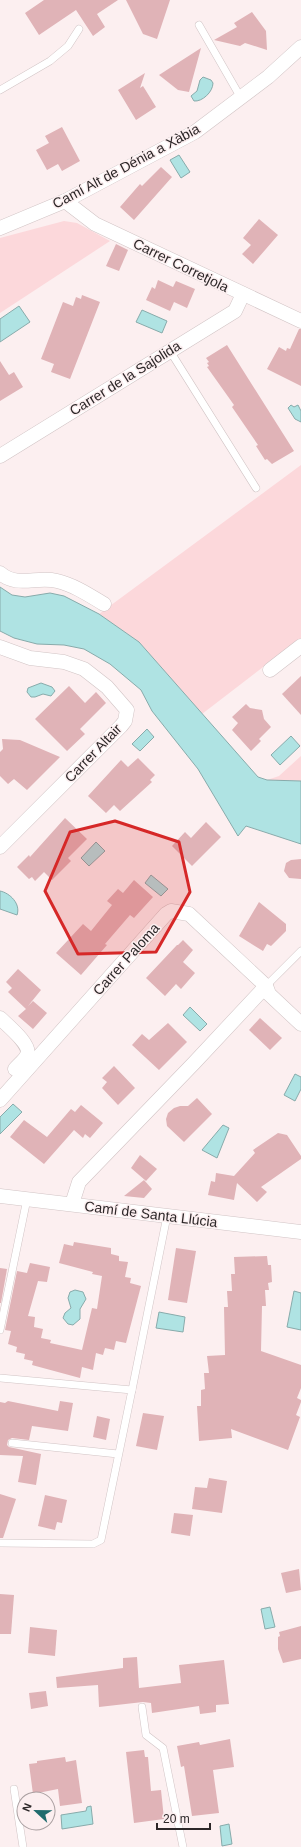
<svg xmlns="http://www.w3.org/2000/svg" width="301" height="1847" font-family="Arial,sans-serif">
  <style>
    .green { fill: #fcd8db }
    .water { fill: #afe3e3; stroke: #88abab }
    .building { fill: #e0b3b7 }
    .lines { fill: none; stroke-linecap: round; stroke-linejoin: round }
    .lane-casing { stroke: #d1c4c5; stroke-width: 8 }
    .street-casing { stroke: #d1c4c5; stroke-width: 15 }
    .lane { stroke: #fff; stroke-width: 7 }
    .street { stroke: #fff; stroke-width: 14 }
    .marked { fill: #d62828; fill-opacity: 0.2; stroke: #d62828; stroke-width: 3; stroke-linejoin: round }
    .labels { text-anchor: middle; stroke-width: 3; stroke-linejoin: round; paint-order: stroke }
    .street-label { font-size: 14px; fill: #2c2728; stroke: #fceff0 }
  </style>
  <rect width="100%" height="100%" fill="#fceff0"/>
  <!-- green -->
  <g class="green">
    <path d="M64,221L77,223L110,241L0,313V238Z"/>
    <path d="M301,465V638L202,714L139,642L99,614Z"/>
    <path d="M301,756V781L267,780L279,776Z"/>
  </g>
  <!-- water -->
  <g class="water">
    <path d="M203,77L211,80L213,83C213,92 202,102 194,101L191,96L197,91L200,80Z"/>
    <path d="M179,155L190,172L181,178L170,160Z"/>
    <path d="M19,306L30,322L0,342V319Z"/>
    <path d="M142,310L167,321L162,333L136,322Z"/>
    <path d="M291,405L294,407L298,405L301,411V422L295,419L288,408Z"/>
    <path d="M0,587L12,595L25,597L50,593L64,596L99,614L139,642L258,777L267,780L301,781V844L246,826L238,836L198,769L152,711L141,690L110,664L84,649L64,645L37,644L14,638L0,631Z"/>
    <path d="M41,683L52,687L55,691L51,696L43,694L35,697H31L27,692L28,688Z"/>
    <path d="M147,729L154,737L140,751L132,744Z"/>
    <path d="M291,736L300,746L280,765L271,755Z"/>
    <path d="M96,842L105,851L89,866L81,858Z"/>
    <path d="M151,875L168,889L161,896L145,883Z"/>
    <path d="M0,891C10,893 21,904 17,915L0,909Z"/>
    <path d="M190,1007L207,1024L200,1031L183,1015Z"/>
    <path d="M295,1074L301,1077V1089L295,1101L284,1095Z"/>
    <path d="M13,1104L22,1112L0,1134V1117Z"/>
    <path d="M223,1125L229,1128L217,1158L202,1150Z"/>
    <path d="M75,1290L83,1292L86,1299L80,1309V1319L73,1325L68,1324L63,1318L65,1313L71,1308L68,1298L70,1292Z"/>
    <path d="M294,1291L301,1293V1330L287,1327Z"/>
    <path d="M159,1312L185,1317L183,1332L156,1328Z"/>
    <path d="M270,1607L275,1627L265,1629L261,1609Z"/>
    <path d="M91,1806L93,1824L62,1829L61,1815L86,1811L87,1807Z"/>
    <path d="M229,1824L232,1844L222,1846L220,1826Z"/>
  </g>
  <!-- building -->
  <g class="building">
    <path d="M44,0H118L97,14L105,27L93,36L76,10L39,35L25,13Z"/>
    <path d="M126,0H170L157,39L143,34Z"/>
    <path d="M252,12L266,31L267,50L245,43L240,46L214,40L237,27L234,23Z"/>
    <path d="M201,48L189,92L178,90L159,75Z"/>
    <path d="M145,73L140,88L143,86L156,107L136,120L118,90Z"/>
    <path d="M62,127L80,161L62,171L58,164L47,170L36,150L49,143L45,136Z"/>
    <path d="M161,167L172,177L134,220L120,207L140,184L142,186Z"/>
    <path d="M259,219L278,235L253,264L242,254L251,245L243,238Z"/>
    <path d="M116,244L128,250L119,271L106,266Z"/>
    <path d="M158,280L173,287L176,281L195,289L187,308L174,302L170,311L146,300L152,287L155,289Z"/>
    <path d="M82,295L100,302L70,379L51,372L54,364L41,359L63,302L73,306L76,297L81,299Z"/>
    <path d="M299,329H301V386L267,369L279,347L286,351L287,348L290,349Z"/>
    <path d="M227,345L294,451L272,464L267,459L265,460L256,446L258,445L232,407L234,405L207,367L209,366L207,363L209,362L206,358Z"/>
    <path d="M0,361L9,375L14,372L23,387L0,401Z"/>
    <path d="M301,676V715L282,694Z"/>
    <path d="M69,686L85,703L96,692L106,703L80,729L85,734L67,751L35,719Z"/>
    <path d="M246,704L250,708L262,710L264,719L271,727L259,739L261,741L251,751L232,730L238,723L232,717Z"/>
    <path d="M2,739L20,740L60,757L27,790L14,779L8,784L0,776V752L3,749Z"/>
    <path d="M138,758L155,775L150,780L152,782L120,811L114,805L106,813L88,796L121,760L128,767Z"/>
    <path d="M65,818L87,839L68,858L71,861L52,880L44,872L35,881L32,877L29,879L17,867L29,855L30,857Z"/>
    <path d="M206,822L221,837L192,866L172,846L185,832L191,838Z"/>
    <path d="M301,859V879L289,878L284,871L286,863L291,860Z"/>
    <path d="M134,880L153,897L134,918L130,915L105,944L107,945L81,975L56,953L83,924L91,931L112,905L107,901L118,889L123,893Z"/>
    <path d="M259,902L286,924V931L271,946L267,944L263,951L239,936Z"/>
    <path d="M183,940L193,950L183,962L195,973L181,989L176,984L165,996L146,978L177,945H178Z"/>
    <path d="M18,969L41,990L28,1006L33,1001L47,1013L33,1029L18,1016L26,1009L8,992L12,988L6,982Z"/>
    <path d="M260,1018L282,1038L270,1050L249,1030Z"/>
    <path d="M168,1023L187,1042L159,1070L132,1045L142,1034L149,1040Z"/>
    <path d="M114,1066L135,1088L118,1105L102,1088L107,1082L102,1078Z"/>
    <path d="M197,1098L212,1114L184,1142L167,1126L166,1119L168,1113L174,1108L180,1106H188Z"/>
    <path d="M81,1105L103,1123L90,1138L85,1134L83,1138L74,1130L44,1164L10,1137L24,1120L47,1137L71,1109L75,1112Z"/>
    <path d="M278,1133L287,1135L301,1156V1159L261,1187L267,1192L257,1202L237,1183L234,1200L208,1195L211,1181L215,1182L216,1173L234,1176L255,1153L253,1150Z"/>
    <path d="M140,1155L157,1169L146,1181L131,1168Z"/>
    <path d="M144,1180L152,1189L144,1198L124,1196Z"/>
    <path d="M74,1242L111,1248V1254L119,1256V1261L128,1262L125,1277L131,1278L130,1283L141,1286L126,1343L116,1341L114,1350L105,1348L103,1355L96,1353L93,1370L82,1367L80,1378L32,1365L33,1361L24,1359L25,1354L16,1352L17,1347L8,1344L11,1331L5,1330L17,1271L27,1273L30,1263L50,1267L47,1282L38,1281L28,1316L35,1317L34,1327L43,1329L41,1338L51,1340L50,1343L82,1350L92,1308L97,1309L102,1276L92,1274L93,1272L59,1263L64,1244L73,1246Z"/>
    <path d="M176,1248L196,1251L187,1303L168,1300Z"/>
    <path d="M267,1256L268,1265H271L272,1282L268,1283L269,1290H265L266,1306H262L261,1351L301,1365V1388L297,1398L301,1400V1402L296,1415L300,1417L288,1450L231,1429L232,1438L199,1441L197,1406H201V1390L205,1389L204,1373H209L207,1356L225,1355L224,1307H228L227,1291H232L231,1274H235L234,1257Z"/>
    <path d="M0,1268L7,1269L1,1303H0Z"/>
    <path d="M8,1401L58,1411L60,1401L73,1403L68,1431L32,1426L29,1440L12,1438L8,1440L7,1445L9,1447L41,1454L36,1485L18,1482L23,1456L0,1455V1402L5,1403Z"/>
    <path d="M143,1413L164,1416L157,1450L136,1446Z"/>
    <path d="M97,1416L110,1419L106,1440L93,1437Z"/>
    <path d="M209,1478L227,1481L222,1513L192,1509L195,1487L207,1488Z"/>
    <path d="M0,1494L16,1499L3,1538H0Z"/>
    <path d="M45,1495L67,1500L62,1523L57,1522L55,1530L38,1526Z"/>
    <path d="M174,1513L193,1515L190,1536L171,1533Z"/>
    <path d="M299,1569L301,1590L286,1593L281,1573Z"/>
    <path d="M0,1594L14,1595L11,1634H0Z"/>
    <path d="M301,1626V1659L283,1663L278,1649V1637L280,1636L279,1632Z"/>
    <path d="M30,1627L57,1630L55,1656L28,1653Z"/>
    <path d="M137,1657L139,1688L181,1683L179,1665L224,1660L229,1704L216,1705V1712L200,1714L199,1706L152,1713L151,1703L143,1702L99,1707L98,1685L57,1688L56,1677L123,1668V1658Z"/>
    <path d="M46,1691L48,1706L31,1709L29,1693Z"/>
    <path d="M230,1739L234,1767L213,1770L219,1813L192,1816L184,1766L181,1767L177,1746L199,1742L200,1745Z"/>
    <path d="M144,1750L145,1757H148L151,1791L161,1790L164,1819L134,1823L126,1752Z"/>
    <path d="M65,1757L66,1762L76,1760L82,1803L60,1806L58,1789L33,1794L29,1764L37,1763V1761Z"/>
  </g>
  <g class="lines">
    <defs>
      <g id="lane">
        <path d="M199,25L241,98"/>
        <path d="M0,90L50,61L68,46L79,29"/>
        <path d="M170,351L256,488"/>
        <path d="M266,986L301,951"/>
        <path d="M0,1330L27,1199"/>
        <path d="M0,1378L132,1390L101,1540L93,1544L0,1543"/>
        <path d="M132,1390L167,1216"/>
        <path d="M12,1443L118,1454"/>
        <path d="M142,1707L146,1735L163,1748L183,1847"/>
        <path d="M14,1789L23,1847"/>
      </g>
      <g id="street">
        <path d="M65,201L95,224L301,321"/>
        <path d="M0,228L65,201L195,132L268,77L301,47"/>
        <path d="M0,456L235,311L243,294"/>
        <path d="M0,573C17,588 37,576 57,581C74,585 89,595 104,604"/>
        <path d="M0,647L30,658L64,662L84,669L107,687L127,710L125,721L121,726L0,847"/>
        <path d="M270,670L301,646"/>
        <path d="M0,1018C7,1025 32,1045 27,1055C25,1060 18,1065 15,1069"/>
        <path d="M0,1100L166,914L171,911L189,914L266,986"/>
        <path d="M0,1196L301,1232"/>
        <path d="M72,1204L79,1182L194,1063L266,986L269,994L301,1024"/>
      </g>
    </defs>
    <!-- lane casing -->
    <use href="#lane" class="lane-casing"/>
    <!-- street casing -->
    <use href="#street" class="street-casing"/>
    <!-- lane -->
    <use href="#lane" class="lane"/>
    <!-- street -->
    <use href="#street" class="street"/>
  </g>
  <!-- marked area -->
  <path class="marked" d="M115,821L179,842L190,892L156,952L78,954L45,891L70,832Z"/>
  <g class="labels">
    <!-- street labels -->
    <g class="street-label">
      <text transform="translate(126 166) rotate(-28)" y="5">Camí Alt de Dénia a Xàbia</text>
      <text transform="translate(181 265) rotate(26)" y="5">Carrer Corretjola</text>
      <text transform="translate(125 378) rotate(-32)" y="5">Carrer de la Sajolida</text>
      <text transform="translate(93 753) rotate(-46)" y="5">Carrer Altair</text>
      <text transform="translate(126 959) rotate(-48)" y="5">Carrer Paloma</text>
      <text transform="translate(151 1214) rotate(7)" y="5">Camí de Santa Llúcia</text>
    </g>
  </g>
  <!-- north arrow -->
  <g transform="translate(36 1811) rotate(292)"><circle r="19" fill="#fceff0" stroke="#a99fa0"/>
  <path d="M0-3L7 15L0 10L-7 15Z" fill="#206c6e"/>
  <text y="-6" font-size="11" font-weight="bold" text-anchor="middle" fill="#2c2728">N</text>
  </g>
  <!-- scale -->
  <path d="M157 1823v6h53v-6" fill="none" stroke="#2c2728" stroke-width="2"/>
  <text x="163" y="1823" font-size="12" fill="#2c2728" stroke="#fceff0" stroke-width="3" paint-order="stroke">20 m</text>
</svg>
